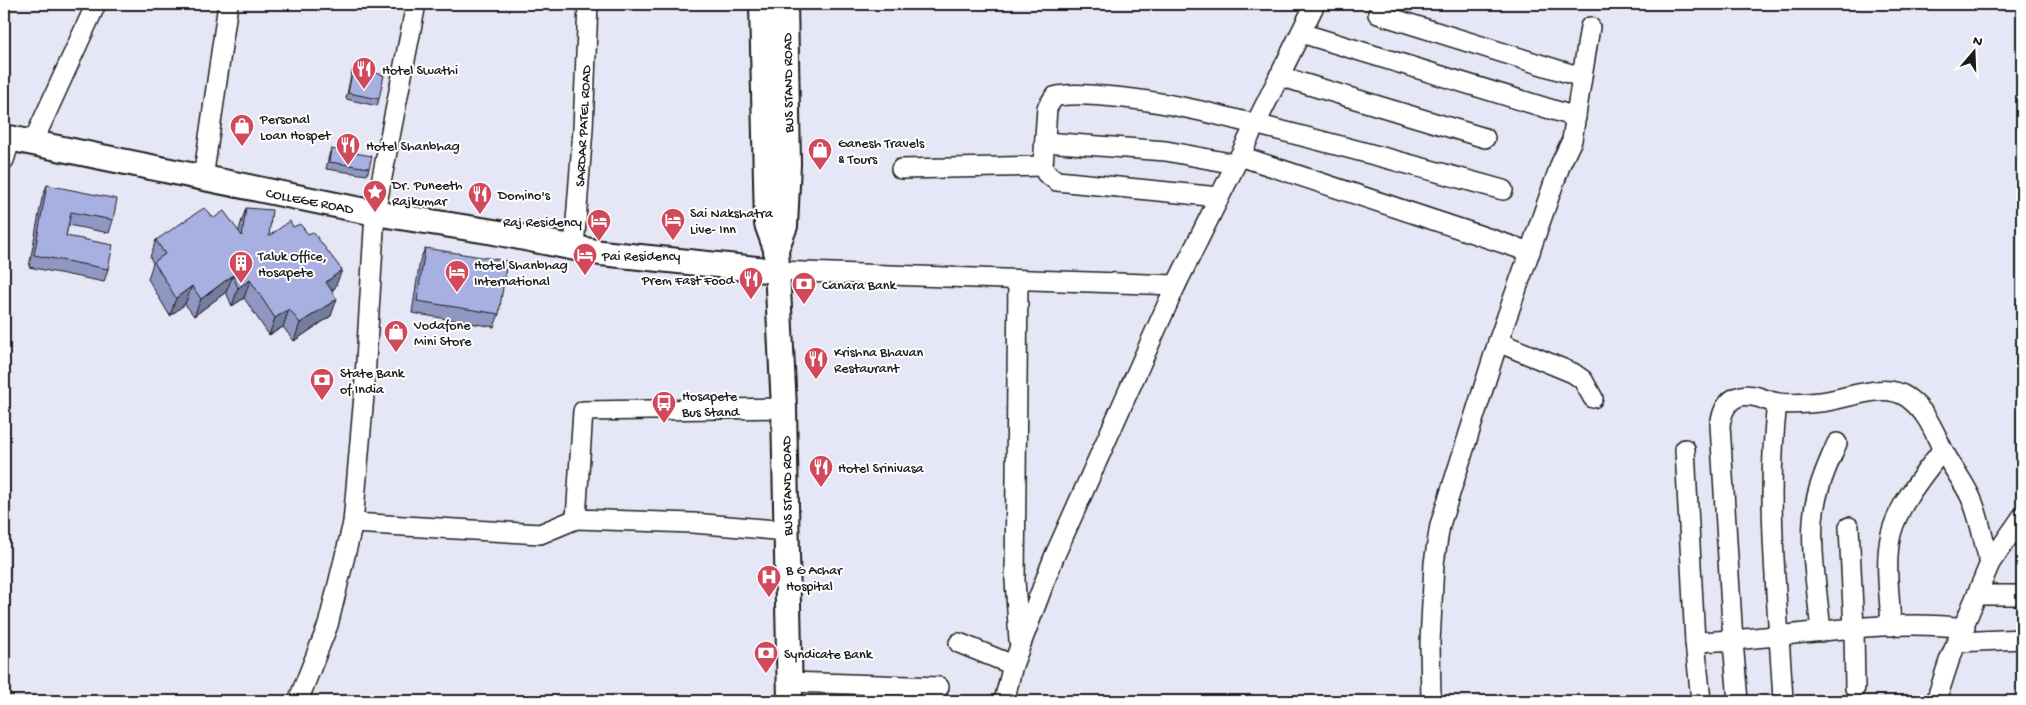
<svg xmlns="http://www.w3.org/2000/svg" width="2026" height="705" font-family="'Gochi Hand',sans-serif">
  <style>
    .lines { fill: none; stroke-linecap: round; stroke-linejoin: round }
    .minor-casing { stroke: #1c1c1c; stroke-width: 22 }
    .major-casing { stroke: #1c1c1c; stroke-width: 28 }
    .minor { stroke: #fff; stroke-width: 19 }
    .major { stroke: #fff; stroke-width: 24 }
    .wall { fill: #9097c2; stroke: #1c1c1c }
    .shaded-wall { fill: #757b9e; stroke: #1c1c1c }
    .building { fill: #a7b0e1; stroke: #1c1c1c }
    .labels { text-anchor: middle; stroke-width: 4; stroke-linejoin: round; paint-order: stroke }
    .poi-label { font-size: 14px; fill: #1c1c1c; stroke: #fff; text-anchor: start }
    .street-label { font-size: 14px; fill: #1c1c1c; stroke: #fff }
  </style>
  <rect width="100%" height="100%" fill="#e5e7f6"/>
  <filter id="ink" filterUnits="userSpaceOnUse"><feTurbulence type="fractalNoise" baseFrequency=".02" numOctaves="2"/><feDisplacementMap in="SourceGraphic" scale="10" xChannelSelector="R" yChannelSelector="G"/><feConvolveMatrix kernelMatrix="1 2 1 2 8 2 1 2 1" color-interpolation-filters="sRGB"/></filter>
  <g filter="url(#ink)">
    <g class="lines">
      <defs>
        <g id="minor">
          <path d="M1378,14L1581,77"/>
          <path d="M1301,33L1576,117"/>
          <path d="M1279,76L1485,138"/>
          <path d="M33,142L96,4"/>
          <path d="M1045,142L1166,151L1235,164"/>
          <path d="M1240,156L1530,252"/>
          <path d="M4,160L11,138"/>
          <path d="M901,169L1043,166"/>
          <path d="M203,179L228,4"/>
          <path d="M1219,197L1057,181L1046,173L1043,166L1047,108L1054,97C1070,93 1087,95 1103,96C1150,99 1196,109 1242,121C1329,142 1416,166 1503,190"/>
          <path d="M574,248L583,129L588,4"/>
          <path d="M776,271L1176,285"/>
          <path d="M1018,280L1015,580L1019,641"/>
          <path d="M1498,342L1573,373L1583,380L1593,398"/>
          <path d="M1777,403C1765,502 1778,602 1783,701"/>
          <path d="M784,408L583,411L576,519L693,523L787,531"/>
          <path d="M1685,449L1695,642L1701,701"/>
          <path d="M353,523L540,534L576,519"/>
          <path d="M1849,527L1854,629L1855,688"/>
          <path d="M1978,595H2022"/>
          <path d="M1891,626C1890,597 1884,563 1891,534C1899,503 1924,475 1942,450"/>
          <path d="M1821,632C1818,595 1807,536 1816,501C1820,480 1829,462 1837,443"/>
          <path d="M1695,642C1785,640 1875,617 1965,628"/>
          <path d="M1958,642L2022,639"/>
          <path d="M959,643L1013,665"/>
          <path d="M789,682L939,687"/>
          <path d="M298,701L328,625L353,523L364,395L375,213L416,4"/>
          <path d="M1004,701L1013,665L1054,557L1176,285L1315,4"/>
          <path d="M1431,701L1430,643L1434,563L1440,525L1498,342L1561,163L1572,140L1590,27"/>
          <path d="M1738,701L1733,641L1720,425C1722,412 1727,399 1741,396C1754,393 1765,401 1778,403C1792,405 1806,403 1820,402C1846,400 1884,380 1908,398C1926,411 1933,429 1942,448C1950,465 1963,480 1971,498C1980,517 1983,542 1990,563"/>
          <path d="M1936,701L1949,661L1990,563L2022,517"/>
        </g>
        <g id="major">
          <path d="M762,4L767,224L776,249L784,408L790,701"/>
          <path d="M4,137L375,213L494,232L601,253L776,271"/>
          <path d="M776,249L785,226L788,164L785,4"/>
        </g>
      </defs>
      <!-- minor casing -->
      <use href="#minor" class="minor-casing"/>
      <!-- major casing -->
      <use href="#major" class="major-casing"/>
      <!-- minor -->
      <use href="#minor" class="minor"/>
      <!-- major -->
      <use href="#major" class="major"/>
    </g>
    <!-- wall -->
    <g class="wall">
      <path d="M353,68L379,99L377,106L346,99L351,75Z"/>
      <path d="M331,149L369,168L367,175L326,169L329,155Z"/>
      <path d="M47,185L113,220L109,233L68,225L66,236L108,269L104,282L29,267L42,198Z"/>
      <path d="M246,208L269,236L293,227L335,288L332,291L331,316L294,341L283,327L269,335L244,298L232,306L226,292L194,316L185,304L170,316L148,279L153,263L150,257L156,240L214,218L239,231L240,226Z"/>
      <path d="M425,248L499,314L494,327L412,313L420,260Z"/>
    </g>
    <!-- shaded-wall -->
    <g class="shaded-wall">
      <path d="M342,270L335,288L320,300L326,282Z"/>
      <path d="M233,275L226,292L194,316L201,299Z"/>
      <path d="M250,280L244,298L232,306L238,288Z"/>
      <path d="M192,286L185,304L170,316L176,298Z"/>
      <path d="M337,299L331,316L294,341L300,323Z"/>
      <path d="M289,309L283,327L269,335L275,318Z"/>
    </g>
    <!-- building -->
    <g class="building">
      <path d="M353,68L384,75L379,99L348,93Z"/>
      <path d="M331,149L372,156L369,168L329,162Z"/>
      <path d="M47,185L117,199L113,220L71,212L66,236L113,245L108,269L34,255Z"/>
      <path d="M204,208L214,218L224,211L242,236L246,208L272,210L269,236L290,221L293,227L300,224L308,234L313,232L342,270L326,282L337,299L300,323L289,309L275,318L250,280L238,288L233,275L201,299L192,286L176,298L154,262L165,254L156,240Z"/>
      <path d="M425,248L507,261L499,314L417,301Z"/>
    </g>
  </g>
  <!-- icons -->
  <defs>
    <symbol id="restaurant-pin" viewBox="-11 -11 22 30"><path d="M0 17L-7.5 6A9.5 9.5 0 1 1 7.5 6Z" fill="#d1495b" stroke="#fff"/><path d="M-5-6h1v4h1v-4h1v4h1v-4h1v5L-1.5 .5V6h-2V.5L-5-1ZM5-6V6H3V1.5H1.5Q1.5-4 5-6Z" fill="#fff"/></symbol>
    <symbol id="shop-pin" viewBox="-11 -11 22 30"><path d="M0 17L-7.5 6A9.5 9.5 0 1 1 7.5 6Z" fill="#d1495b" stroke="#fff"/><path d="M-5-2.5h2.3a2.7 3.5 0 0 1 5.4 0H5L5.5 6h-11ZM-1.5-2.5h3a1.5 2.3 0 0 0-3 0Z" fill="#fff"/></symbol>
    <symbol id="sight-pin" viewBox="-11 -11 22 30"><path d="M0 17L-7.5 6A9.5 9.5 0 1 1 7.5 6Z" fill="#d1495b" stroke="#fff"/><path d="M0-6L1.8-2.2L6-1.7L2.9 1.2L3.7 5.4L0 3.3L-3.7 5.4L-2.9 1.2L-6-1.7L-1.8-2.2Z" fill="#fff"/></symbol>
    <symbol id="hotel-pin" viewBox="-11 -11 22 30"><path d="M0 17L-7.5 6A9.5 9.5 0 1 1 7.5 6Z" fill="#d1495b" stroke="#fff"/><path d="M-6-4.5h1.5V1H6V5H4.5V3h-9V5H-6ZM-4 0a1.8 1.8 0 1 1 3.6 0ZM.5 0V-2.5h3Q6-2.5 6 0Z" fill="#fff"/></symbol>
    <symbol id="building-pin" viewBox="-11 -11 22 30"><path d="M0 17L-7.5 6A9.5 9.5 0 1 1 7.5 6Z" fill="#d1495b" stroke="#fff"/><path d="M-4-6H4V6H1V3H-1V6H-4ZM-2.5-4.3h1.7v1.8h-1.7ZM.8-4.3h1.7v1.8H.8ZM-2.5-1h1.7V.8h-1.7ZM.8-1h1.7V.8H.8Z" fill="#fff"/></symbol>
    <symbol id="bank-pin" viewBox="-11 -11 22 30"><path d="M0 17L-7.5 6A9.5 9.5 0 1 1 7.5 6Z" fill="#d1495b" stroke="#fff"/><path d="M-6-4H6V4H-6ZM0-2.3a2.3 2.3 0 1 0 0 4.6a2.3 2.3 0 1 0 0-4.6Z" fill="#fff"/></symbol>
    <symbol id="bus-pin" viewBox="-11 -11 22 30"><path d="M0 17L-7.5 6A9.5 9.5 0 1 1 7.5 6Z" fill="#d1495b" stroke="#fff"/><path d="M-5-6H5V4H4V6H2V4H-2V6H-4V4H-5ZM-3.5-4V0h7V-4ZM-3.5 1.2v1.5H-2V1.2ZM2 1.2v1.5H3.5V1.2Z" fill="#fff"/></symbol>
    <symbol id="hospital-pin" viewBox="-11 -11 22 30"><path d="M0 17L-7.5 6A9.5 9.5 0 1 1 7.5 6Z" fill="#d1495b" stroke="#fff"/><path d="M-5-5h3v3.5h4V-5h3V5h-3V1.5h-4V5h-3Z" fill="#fff"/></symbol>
  </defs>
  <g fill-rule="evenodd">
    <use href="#restaurant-pin" x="350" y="55" width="28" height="38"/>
    <use href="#shop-pin" x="228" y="112" width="28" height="38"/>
    <use href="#restaurant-pin" x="334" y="131" width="28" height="38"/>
    <use href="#shop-pin" x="806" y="136" width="28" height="38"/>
    <use href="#sight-pin" x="361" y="178" width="28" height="38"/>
    <use href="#restaurant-pin" x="466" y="180" width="28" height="38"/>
    <use href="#hotel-pin" x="659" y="206" width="28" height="38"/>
    <use href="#hotel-pin" x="585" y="207" width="28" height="38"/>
    <use href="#hotel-pin" x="571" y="241" width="28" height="38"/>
    <use href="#building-pin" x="227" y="249" width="28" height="38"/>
    <use href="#hotel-pin" x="443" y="258" width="28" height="38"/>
    <use href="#restaurant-pin" x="737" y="265" width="28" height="38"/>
    <use href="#bank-pin" x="790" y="270" width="28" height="38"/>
    <use href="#shop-pin" x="382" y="318" width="28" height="38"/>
    <use href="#restaurant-pin" x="802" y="345" width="28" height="38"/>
    <use href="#bank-pin" x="308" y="366" width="28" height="38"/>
    <use href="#bus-pin" x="650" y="389" width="28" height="38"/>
    <use href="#restaurant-pin" x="807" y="453" width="28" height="38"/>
    <use href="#hospital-pin" x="755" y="563" width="28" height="38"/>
    <use href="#bank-pin" x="752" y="639" width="28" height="38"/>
  </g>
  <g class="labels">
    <!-- poi labels -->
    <g class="poi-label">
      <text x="382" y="74">Hotel Swathi</text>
      <text x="260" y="123">Personal<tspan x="260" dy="16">Loan Hospet</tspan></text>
      <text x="838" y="147">Ganesh Travels<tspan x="838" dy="16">&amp; Tours</tspan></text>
      <text x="366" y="150">Hotel Shanbhag</text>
      <text x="392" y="189">Dr. Puneeth<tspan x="392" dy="16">Rajkumar</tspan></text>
      <text x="498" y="199">Domino's</text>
      <text x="690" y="217">Sai Nakshatra<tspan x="690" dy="16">Live- Inn</tspan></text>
      <text x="582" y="226" text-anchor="end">Raj Residency</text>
      <text x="258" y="260">Taluk Office,<tspan x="258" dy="16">Hosapete</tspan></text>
      <text x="602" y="260">Pai Residency</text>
      <text x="474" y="269">Hotel Shanbhag<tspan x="474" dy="16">International</tspan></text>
      <text x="734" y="284" text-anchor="end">Prem Fast Food</text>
      <text x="822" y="289">Canara Bank</text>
      <text x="414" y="329">Vodafone<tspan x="414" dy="16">Mini Store</tspan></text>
      <text x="834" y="356">Krishna Bhavan<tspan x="834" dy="16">Restaurant</tspan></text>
      <text x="340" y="377">State Bank<tspan x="340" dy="16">of India</tspan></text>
      <text x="682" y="400">Hosapete<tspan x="682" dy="16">Bus Stand</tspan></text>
      <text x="838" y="472">Hotel Srinivasa</text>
      <text x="786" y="574">B G Achar<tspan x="786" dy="16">Hospital</tspan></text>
      <text x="784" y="658">Syndicate Bank</text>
    </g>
    <!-- street labels -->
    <g class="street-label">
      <text transform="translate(787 83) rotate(-91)" y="5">BUS STAND ROAD</text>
      <text transform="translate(582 126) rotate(-87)" y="5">SARDAR PATEL ROAD</text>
      <text transform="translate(310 200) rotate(11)" y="5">COLLEGE ROAD</text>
      <text transform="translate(786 486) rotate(-91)" y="5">BUS STAND ROAD</text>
    </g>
  </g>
  <!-- margin -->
  <rect width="2026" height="705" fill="none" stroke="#fff" stroke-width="20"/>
  <rect x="10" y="10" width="2006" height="685" fill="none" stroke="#1c1c1c" stroke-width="2" filter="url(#ink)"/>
  <!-- north arrow -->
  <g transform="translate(1974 52) rotate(19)" stroke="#ffffff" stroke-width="4" paint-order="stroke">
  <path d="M0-4L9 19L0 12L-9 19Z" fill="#1c1c1c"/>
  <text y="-8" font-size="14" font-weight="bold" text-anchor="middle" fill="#1c1c1c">N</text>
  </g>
</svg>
